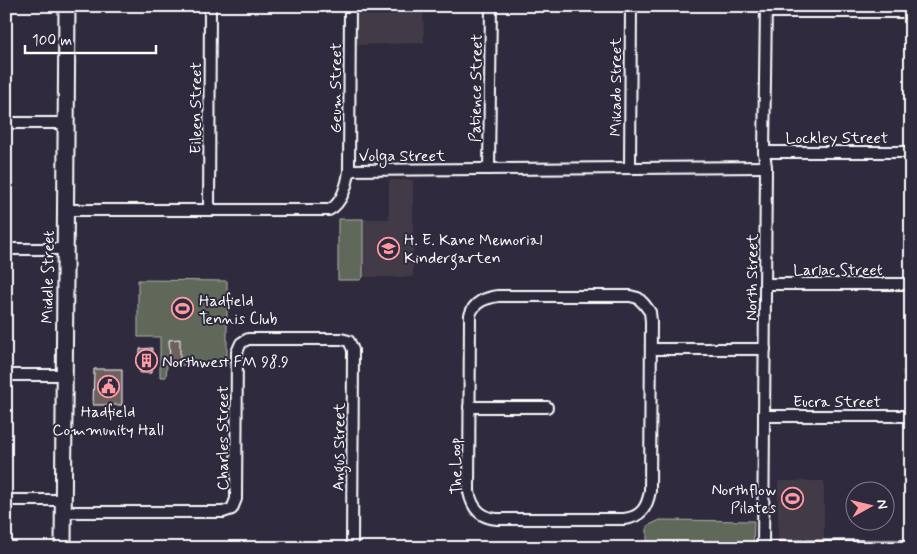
<svg xmlns="http://www.w3.org/2000/svg" width="917" height="554" font-family="Mynerve,sans-serif">
  <style>
    .built { fill: #423a47 }
    .green { fill: #60675a; stroke: #b0b3ac }
    .building { fill: #6e615d; stroke: #fff }
    .lines { fill: none; stroke-linecap: round; stroke-linejoin: round }
    .street-casing { stroke: #fff; stroke-width: 14 }
    .secondary-casing { stroke: #fff; stroke-width: 19 }
    .street { stroke: #2f2a3d; stroke-width: 10 }
    .secondary { stroke: #2f2a3d; stroke-width: 15 }
    .labels { text-anchor: middle; stroke-width: 4; stroke-linejoin: round; paint-order: stroke }
    .street-label { font-size: 16px; fill: #fff; stroke: #2f2a3d }
    .poi-label { font-size: 16px; fill: #fff; stroke: #2f2a3d; text-anchor: start }
  </style>
  <rect width="100%" height="100%" fill="#2f2a3d"/>
  <filter id="ink" filterUnits="userSpaceOnUse"><feTurbulence type="fractalNoise" baseFrequency=".02" numOctaves="2"/><feDisplacementMap in="SourceGraphic" scale="10" xChannelSelector="R" yChannelSelector="G"/><feConvolveMatrix kernelMatrix="1 2 1 2 8 2 1 2 1" color-interpolation-filters="sRGB"/></filter>
  <g filter="url(#ink)">
    <!-- built -->
    <g class="built">
      <path d="M352,6H423L424,43L353,45Z"/>
      <path d="M389,180H413V277H363V219H389Z"/>
      <rect x="778" y="481" width="46" height="67"/>
    </g>
    <!-- green -->
    <g class="green">
      <path d="M338,219H363V277L360,280H338Z"/>
      <path d="M138,280L227,281V365H167L166,377H160V337H138Z"/>
      <path d="M660,520L754,521L753,548H647V526Z"/>
    </g>
    <!-- building -->
    <g class="building">
      <path d="M180,339V362L170,364L169,340Z"/>
      <path d="M152,348L151,373H140V349Z"/>
      <path d="M94,369H122V405H93Z"/>
      <path d="M903,371H911V400H906Z"/>
    </g>
    <g class="lines">
      <defs>
        <g id="street">
          <path d="M766,12H911"/>
          <path d="M6,123H66"/>
          <path d="M764,152H911"/>
          <path d="M630,168L631,6"/>
          <path d="M489,169L491,6"/>
          <path d="M349,170L350,6"/>
          <path d="M65,210H329C342,204 348,183 349,170L766,167"/>
          <path d="M209,210L210,6"/>
          <path d="M6,249H65"/>
          <path d="M766,284H911"/>
          <path d="M498,296H630L638,298L644,304L650,312L651,321L650,491C647,508 641,517 624,519H497C480,518 472,507 469,492L470,315C474,302 485,298 498,296Z"/>
          <path d="M652,349H765"/>
          <path d="M6,375H64"/>
          <path d="M469,407H547"/>
          <path d="M764,416H911"/>
          <path d="M6,500H63"/>
          <path d="M63,512H223L232,509L236,499L237,352L241,343L248,339H341L349,341L353,350L352,548"/>
          <path d="M763,547L911,546"/>
          <path d="M763,548L766,167L764,152L766,6"/>
        </g>
        <path id="secondary" d="M63,548L67,6"/>
      </defs>
      <!-- street casing -->
      <use href="#street" class="street-casing"/>
      <!-- secondary casing -->
      <use href="#secondary" class="secondary-casing"/>
      <!-- street -->
      <use href="#street" class="street"/>
      <!-- secondary -->
      <use href="#secondary" class="secondary"/>
    </g>
  </g>
  <!-- icons -->
  <defs>
    <symbol id="school-ring" viewBox="-11 -11 22 22"><circle r="9.5" fill="#2f2a3d" stroke="#ff9aa2" stroke-width="1.5"/><path d="M0-5L7-2L0 1L-7-2ZM-4 1L0 2.5L4 1V4Q0 6-4 4Z" fill="#ff9aa2"/></symbol>
    <symbol id="stadium-ring" viewBox="-11 -11 22 22"><circle r="9.5" fill="#2f2a3d" stroke="#ff9aa2" stroke-width="1.5"/><path d="M0-5a6.5 5 0 1 0 0 10a6.5 5 0 1 0 0-10ZM-3.5-1.8h7v3.6h-7Z" fill="#ff9aa2"/></symbol>
    <symbol id="building-ring" viewBox="-11 -11 22 22"><circle r="9.5" fill="#2f2a3d" stroke="#ff9aa2" stroke-width="1.5"/><path d="M-4-6H4V6H1V3H-1V6H-4ZM-2.5-4.3h1.7v1.8h-1.7ZM.8-4.3h1.7v1.8H.8ZM-2.5-1h1.7V.8h-1.7ZM.8-1h1.7V.8H.8Z" fill="#ff9aa2"/></symbol>
    <symbol id="civic-ring" viewBox="-11 -11 22 22"><circle r="9.5" fill="#2f2a3d" stroke="#ff9aa2" stroke-width="1.5"/><path d="M-.6-6.5H3V-4.5H.6V-3L4-1V1h2V6H-6V1h2V-1L-.6-3ZM-1.2 2.5V6h2.4V2.5Z" fill="#ff9aa2"/></symbol>
  </defs>
  <g fill-rule="evenodd">
    <use href="#school-ring" x="376" y="236" width="25" height="25"/>
    <use href="#stadium-ring" x="170" y="296" width="25" height="25"/>
    <use href="#building-ring" x="134" y="348" width="25" height="25"/>
    <use href="#civic-ring" x="96" y="374" width="25" height="25"/>
    <use href="#stadium-ring" x="780" y="486" width="25" height="25"/>
  </g>
  <g class="labels">
    <!-- street labels -->
    <g class="street-label">
      <text transform="translate(615 87) rotate(-90)" y="6">Mikado Street</text>
      <text transform="translate(335 88) rotate(-90)" y="6">Geum Street</text>
      <text transform="translate(475 88) rotate(-89)" y="6">Patience Street</text>
      <text transform="translate(195 108) rotate(-90)" y="6">Eileen Street</text>
      <text x="837" y="143">Lockley Street</text>
      <text x="402" y="161">Volga Street</text>
      <text x="838" y="275">Larlac Street</text>
      <text transform="translate(47 277) rotate(-89)" y="6">Middle Street</text>
      <text transform="translate(751 277) rotate(-89)" y="6">North Street</text>
      <text x="837" y="407">Eucra Street</text>
      <text transform="translate(222 438) rotate(-90)" y="6">Charles Street</text>
      <text transform="translate(338 447) rotate(-89)" y="6">Angus Street</text>
      <text transform="translate(455 466) rotate(-92)" y="6">The Loop</text>
    </g>
    <!-- poi labels -->
    <g class="poi-label">
      <text x="404" y="245">H. E. Kane Memorial<tspan x="404" dy="18">Kindergarten</tspan></text>
      <text x="199" y="306">Hadfield<tspan x="199" dy="18">Tennis Club</tspan></text>
      <text x="162" y="367">Northwest FM 98.9</text>
      <text x="108" y="417" text-anchor="middle">Hadfield<tspan x="108" dy="18">Community Hall</tspan></text>
      <text x="776" y="495" text-anchor="end">Northflow<tspan x="776" dy="18">Pilates</tspan></text>
    </g>
  </g>
  <!-- margin -->
  <rect width="917" height="554" fill="none" stroke="#2f2a3d" stroke-width="25"/>
  <rect x="12" y="12" width="892" height="529" fill="none" stroke="#fff" stroke-width="2" filter="url(#ink)"/>
  <!-- north arrow -->
  <g transform="translate(870 506) rotate(82)"><circle r="24" fill="#2f2a3d" stroke="#827f8b"/>
  <path d="M0-4L9 19L0 12L-9 19Z" fill="#ff9aa2"/>
  <text y="-8" font-size="14" font-weight="bold" text-anchor="middle" fill="#ffffff">N</text>
  </g>
  <!-- scale -->
  <path d="M25 45v8h131v-8" fill="none" stroke="#ffffff" stroke-width="2.5"/>
  <text x="32" y="45" font-size="15" fill="#ffffff" stroke="#2f2a3d" stroke-width="4" paint-order="stroke">100 m</text>
</svg>
